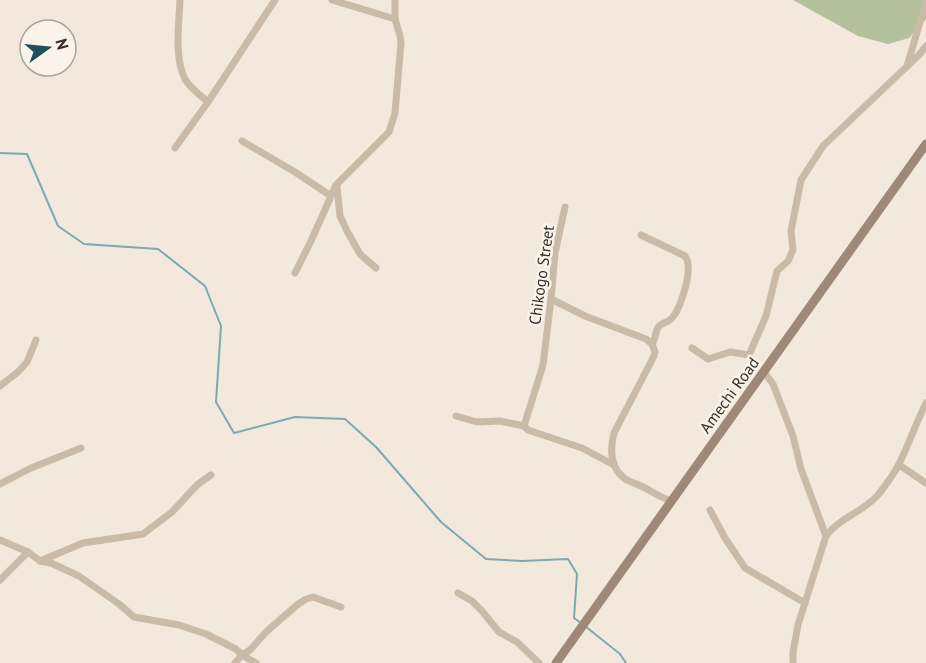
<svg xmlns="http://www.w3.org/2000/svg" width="926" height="663" font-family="'PT Sans',sans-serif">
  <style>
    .green { fill: #b3c19c }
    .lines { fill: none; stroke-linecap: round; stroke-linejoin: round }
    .stream { stroke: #7baaaf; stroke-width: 2 }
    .minor { stroke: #cabaa8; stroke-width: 7 }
    .secondary { stroke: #9e8979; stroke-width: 9 }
    .labels { text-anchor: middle; stroke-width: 5; stroke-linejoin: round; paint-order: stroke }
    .street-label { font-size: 16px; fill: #372e28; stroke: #faf3e9 }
  </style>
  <rect width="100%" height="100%" fill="#f2e9dc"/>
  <!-- green -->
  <path class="green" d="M793,0H926V19L909,38L888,44L858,36Z"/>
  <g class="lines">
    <!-- stream -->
    <g class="stream">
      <path d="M0,153L27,154L58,226L84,244L158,249L205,286L221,326L216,402L234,433L295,417L345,419L376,447L441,522L486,559L522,561L568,559L577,574L574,618L581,623"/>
      <path d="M585,626L620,654L626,663"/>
    </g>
    <!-- minor -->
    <g class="minor">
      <path d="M180,0C179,23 174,58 185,79C190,88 200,95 208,102"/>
      <path d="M332,0L395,19"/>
      <path d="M907,66L926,2"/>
      <path d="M242,141L295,172L331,196"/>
      <path d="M175,148L208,102L275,0"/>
      <path d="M337,187L340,216L347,231L360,254L376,268"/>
      <path d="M565,207L555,253L551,299L543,365L524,426L528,430L582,448L614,465"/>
      <path d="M641,235L685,256C687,260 688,260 688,265C690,277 680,311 671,319C668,322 662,323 659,326C655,331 656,339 652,344L655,352L654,356L614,433C610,449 610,467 624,478C629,482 635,483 641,486C651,491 660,497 671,501"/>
      <path d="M295,273L311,241L336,185L389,132L395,113L401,43L400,36L395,19V0"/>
      <path d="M551,299L585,316L646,339L652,344"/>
      <path d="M692,348L708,359L730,352L749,355L766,316L777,271L788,261L793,250L791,231L801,180L823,146L919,55L926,46"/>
      <path d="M764,372L773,384L793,436L801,469L826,536"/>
      <path d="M0,386L18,372L27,362L36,340"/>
      <path d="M456,416L477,422L500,421L524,426"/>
      <path d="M899,465L926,483"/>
      <path d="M0,484L31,468L81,448"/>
      <path d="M710,510L725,538L745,568L805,603"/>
      <path d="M0,540L28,552L40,561L51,563L79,576L119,604L134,617L179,625L206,634L236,649L242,655L256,663"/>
      <path d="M40,561L83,543L143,534L172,512L198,484L211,475"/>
      <path d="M0,580L28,552"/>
      <path d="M458,593L472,601L482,611L499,632L517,642L539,663"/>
      <path d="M235,663L242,655L250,650L267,631L297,605L306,599L313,597L341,607"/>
      <path d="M793,663V652L798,625L826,536C839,518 863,512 878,495C885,486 894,474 899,464C909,444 916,423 926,403"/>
    </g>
    <!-- secondary -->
    <path class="secondary" d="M556,663L926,144"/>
  </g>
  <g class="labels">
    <!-- street labels -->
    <g class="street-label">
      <text transform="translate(541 275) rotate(-82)" y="6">Chikogo Street</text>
      <text transform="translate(729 395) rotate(-54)" y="6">Amechi Road</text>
    </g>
  </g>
  <!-- north arrow -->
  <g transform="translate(48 48) rotate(75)"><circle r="28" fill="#faf3e9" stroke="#aca49c" stroke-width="1.5"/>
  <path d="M0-4.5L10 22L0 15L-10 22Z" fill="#1d5259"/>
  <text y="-9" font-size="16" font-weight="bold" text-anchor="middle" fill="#372e28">N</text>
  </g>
</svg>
